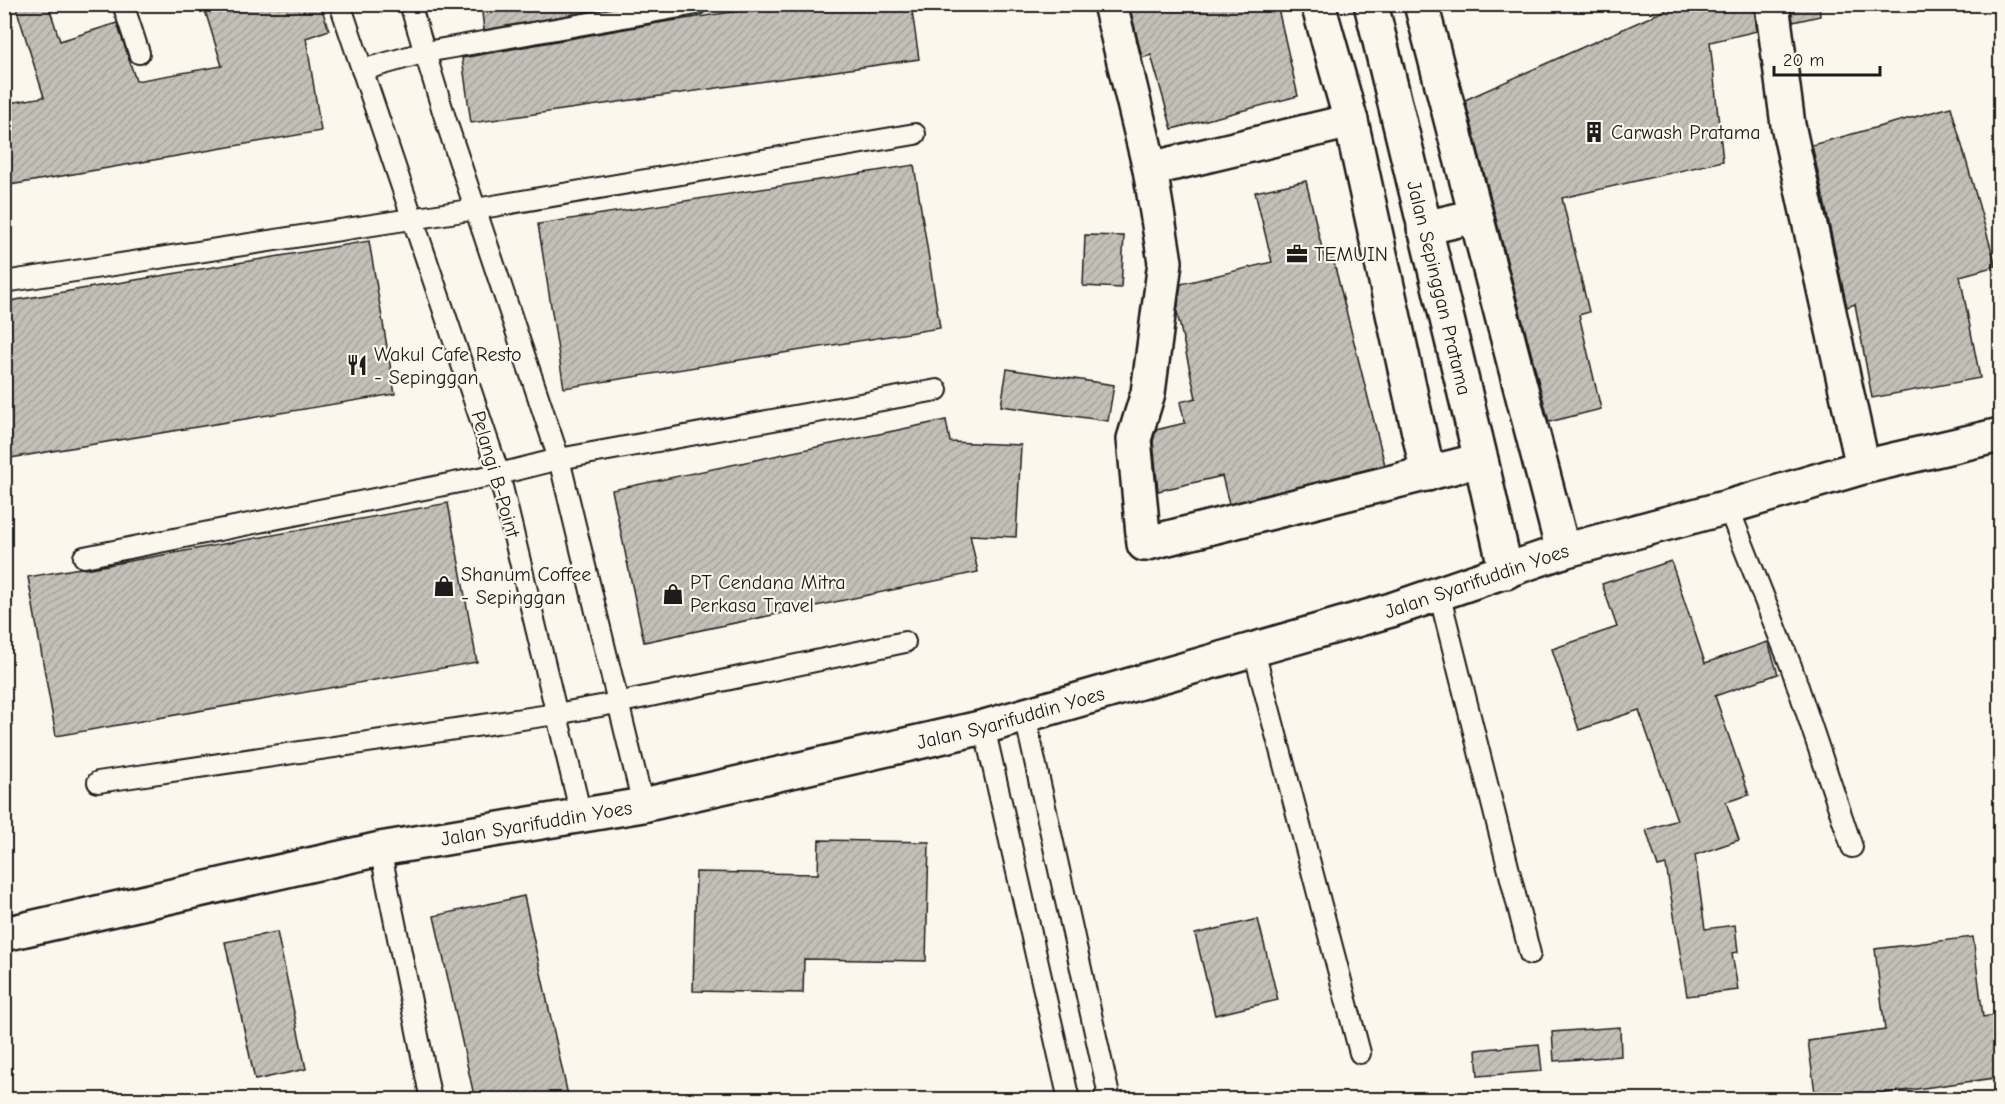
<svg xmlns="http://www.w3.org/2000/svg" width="2005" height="1104" font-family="'Comic Neue',sans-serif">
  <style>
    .building { fill: url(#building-hatch); stroke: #1c1c1c; stroke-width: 1.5 }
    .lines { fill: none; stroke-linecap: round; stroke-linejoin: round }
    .lane-casing { stroke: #1c1c1c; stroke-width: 24 }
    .street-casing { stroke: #1c1c1c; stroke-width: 38 }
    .secondary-casing { stroke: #1c1c1c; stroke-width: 38 }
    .highway-casing { stroke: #1c1c1c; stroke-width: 38 }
    .lane { stroke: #fbf7ec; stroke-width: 20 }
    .street { stroke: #fbf7ec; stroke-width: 33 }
    .secondary { stroke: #fbf7ec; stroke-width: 33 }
    .highway { stroke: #fbf7ec; stroke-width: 33 }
    .labels { text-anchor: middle; stroke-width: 4.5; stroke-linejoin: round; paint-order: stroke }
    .poi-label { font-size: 20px; fill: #1c1c1c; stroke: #fbf7ec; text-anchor: start }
    .street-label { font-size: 20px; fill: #1c1c1c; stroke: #fbf7ec }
  </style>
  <defs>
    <pattern id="building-hatch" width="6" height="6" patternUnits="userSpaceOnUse" patternTransform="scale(1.5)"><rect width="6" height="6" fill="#c3c0b8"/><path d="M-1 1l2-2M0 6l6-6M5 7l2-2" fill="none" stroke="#a7a49e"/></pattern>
  </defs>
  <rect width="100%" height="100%" fill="#fbf7ec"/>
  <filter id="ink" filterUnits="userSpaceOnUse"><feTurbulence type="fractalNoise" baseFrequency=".0167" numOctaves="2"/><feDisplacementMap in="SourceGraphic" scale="12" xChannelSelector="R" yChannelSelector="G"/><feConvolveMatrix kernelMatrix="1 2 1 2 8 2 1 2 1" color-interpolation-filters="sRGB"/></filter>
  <g filter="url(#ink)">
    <!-- building -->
    <g class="building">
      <path d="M15,4H48L60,41L117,23L136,81L222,66L203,4H320L329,30L306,38L321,131L4,186V104L44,97Z"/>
      <path d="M481,4H603V9L484,30Z"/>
      <path d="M787,4H911L919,59L471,123L462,58L664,22Z"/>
      <path d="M1129,4H1277L1298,96L1172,129L1151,55L1142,58Z"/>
      <path d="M1679,4H1754L1757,31L1710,42L1723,161L1562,198L1589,312L1579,315L1601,409L1549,422L1465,100Z"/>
      <path d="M1791,4H1819L1820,16L1793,22Z"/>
      <path d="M1951,107L1996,266L1960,276L1980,378L1872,398L1855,304L1847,307L1812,145Z"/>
      <path d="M914,165L940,328L564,388L538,224Z"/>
      <path d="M1306,181L1325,261L1333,259L1385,465L1229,504L1222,476L1158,491L1153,441L1156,430L1185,423L1180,402L1196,398L1177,312L1181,284L1272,262L1255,192Z"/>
      <path d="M1085,235L1124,236L1121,288L1083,286Z"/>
      <path d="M369,241L395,394L4,459V302Z"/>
      <path d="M1007,369L1114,385L1108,421L1001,406Z"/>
      <path d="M946,420L950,442L1021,445L1016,537L970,535L978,572L644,642L612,490Z"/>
      <path d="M448,503L477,662L56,736L28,577L80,568L86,569Z"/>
      <path d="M1671,561L1705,663L1768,642L1778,674L1715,696L1749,795L1726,802L1739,840L1695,855L1705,929L1735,925L1738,952L1732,953L1738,990L1687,996L1666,865L1658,867L1646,830L1677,820L1639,710L1579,730L1552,649L1617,627L1602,584Z"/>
      <path d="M819,840L929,842L926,961L804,959L803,993L693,991L696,872L818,874Z"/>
      <path d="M524,896L569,1100H475L434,916Z"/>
      <path d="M1258,919L1278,1000L1215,1015L1195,934Z"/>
      <path d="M277,932L306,1069L255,1080L225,942Z"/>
      <path d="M1973,937L1983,1017L2001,1014V1077L1839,1100H1816L1808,1041L1885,1030L1875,949Z"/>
      <path d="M1620,1027L1621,1056L1554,1061L1552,1032Z"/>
      <path d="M1539,1044L1542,1071L1478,1076L1476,1050Z"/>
    </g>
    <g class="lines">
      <defs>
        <g id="lane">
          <path d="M123,4L139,53"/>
          <path d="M340,4L499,474L581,815"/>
          <path d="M410,4L446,121L559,459L643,805"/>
          <path d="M362,70L426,52L697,4"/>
          <path d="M4,282L476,209L915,134"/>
          <path d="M1728,507L1791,666L1852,847"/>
          <path d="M84,557L499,474L559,459L937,390"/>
          <path d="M1439,593L1530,954"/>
          <path d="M1254,651L1360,1053"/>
          <path d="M1025,716L1108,1091L1103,1100"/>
          <path d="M984,727L1069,1100"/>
          <path d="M98,782L556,714L617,703L905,642"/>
          <path d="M380,849L431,1100"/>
        </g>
        <g id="street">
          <path d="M1110,4L1150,169"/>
          <path d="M1318,4L1351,121L1428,474"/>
          <path d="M1772,4L1788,125L1863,467"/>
          <path d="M1351,121L1150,169L1165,262L1148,393L1134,439L1144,544L1481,460"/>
        </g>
        <g id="secondary">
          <path id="s1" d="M1371,4L1481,460L1506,572"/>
          <path d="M1421,4L1563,551"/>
          <path d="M1424,228L1476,216"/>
        </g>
        <g id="highway">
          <path id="s2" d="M4,934L380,849L643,805L984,727L1391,610L1563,551L1728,507L1863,467L2000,435"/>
        </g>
      </defs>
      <!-- lane casing -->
      <use href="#lane" class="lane-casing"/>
      <!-- street casing -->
      <use href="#street" class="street-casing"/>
      <!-- secondary casing -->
      <use href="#secondary" class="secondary-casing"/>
      <!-- highway casing -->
      <use href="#highway" class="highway-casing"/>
      <!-- lane -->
      <use href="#lane" class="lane"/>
      <!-- street -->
      <use href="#street" class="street"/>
      <!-- secondary -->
      <use href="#secondary" class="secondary"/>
      <!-- highway -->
      <use href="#highway" class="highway"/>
    </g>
  </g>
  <!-- icons -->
  <defs>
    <symbol id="building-bare" viewBox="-9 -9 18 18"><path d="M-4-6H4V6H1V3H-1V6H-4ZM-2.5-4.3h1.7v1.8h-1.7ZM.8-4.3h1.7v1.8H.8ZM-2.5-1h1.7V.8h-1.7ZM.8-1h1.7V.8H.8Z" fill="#1c1c1c" stroke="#fbf7ec" stroke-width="2.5" paint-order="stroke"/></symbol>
    <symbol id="office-bare" viewBox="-9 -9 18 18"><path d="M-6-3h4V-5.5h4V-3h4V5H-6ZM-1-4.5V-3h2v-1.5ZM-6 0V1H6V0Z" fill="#1c1c1c" stroke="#fbf7ec" stroke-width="2.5" paint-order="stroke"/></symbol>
    <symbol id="restaurant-bare" viewBox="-9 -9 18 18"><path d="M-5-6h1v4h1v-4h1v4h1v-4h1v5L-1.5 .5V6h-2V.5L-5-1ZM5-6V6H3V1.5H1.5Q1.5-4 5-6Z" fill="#1c1c1c" stroke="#fbf7ec" stroke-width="2.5" paint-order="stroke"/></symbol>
    <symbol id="shop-bare" viewBox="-9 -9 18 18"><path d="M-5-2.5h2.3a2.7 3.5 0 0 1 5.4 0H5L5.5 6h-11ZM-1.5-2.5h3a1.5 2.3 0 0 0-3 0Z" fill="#1c1c1c" stroke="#fbf7ec" stroke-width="2.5" paint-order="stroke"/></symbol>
  </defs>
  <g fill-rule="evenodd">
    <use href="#building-bare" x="1579" y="117" width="30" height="30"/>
    <use href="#office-bare" x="1282" y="239" width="30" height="30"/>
    <use href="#restaurant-bare" x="342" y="350" width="30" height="30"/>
    <use href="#shop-bare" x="429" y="571" width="30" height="30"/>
    <use href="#shop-bare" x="658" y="579" width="30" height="30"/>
  </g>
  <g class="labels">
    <!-- poi labels -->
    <g class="poi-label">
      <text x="1611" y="139">Carwash Pratama</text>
      <text x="1314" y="261">TEMUIN</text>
      <text x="374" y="361">Wakul Cafe Resto<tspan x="374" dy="23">- Sepinggan</tspan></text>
      <text x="461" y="581">Shanum Coffee<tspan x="461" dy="23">- Sepinggan</tspan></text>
      <text x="690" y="589">PT Cendana Mitra<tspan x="690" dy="23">Perkasa Travel</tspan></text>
    </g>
    <!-- street labels -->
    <g class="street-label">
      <text dy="7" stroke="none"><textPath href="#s1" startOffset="292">Jalan Sepinggan Pratama</textPath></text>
      <text transform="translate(496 474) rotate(74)" y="7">Pelangi B-Point</text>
      <text dy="7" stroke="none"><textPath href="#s2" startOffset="1516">Jalan Syarifuddin Yoes</textPath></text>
      <text dy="7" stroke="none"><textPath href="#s2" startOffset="1030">Jalan Syarifuddin Yoes</textPath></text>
      <text dy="7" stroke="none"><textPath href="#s2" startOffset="544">Jalan Syarifuddin Yoes</textPath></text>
    </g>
  </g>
  <!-- margin -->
  <rect width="2005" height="1104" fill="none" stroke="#fbf7ec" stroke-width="24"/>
  <rect x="12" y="12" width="1981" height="1080" fill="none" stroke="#1c1c1c" stroke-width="2" filter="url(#ink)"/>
  <!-- scale -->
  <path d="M1774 66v9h106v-9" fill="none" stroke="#1c1c1c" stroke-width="3"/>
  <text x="1783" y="66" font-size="18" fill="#1c1c1c" stroke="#fbf7ec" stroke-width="4.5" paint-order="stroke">20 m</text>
</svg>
